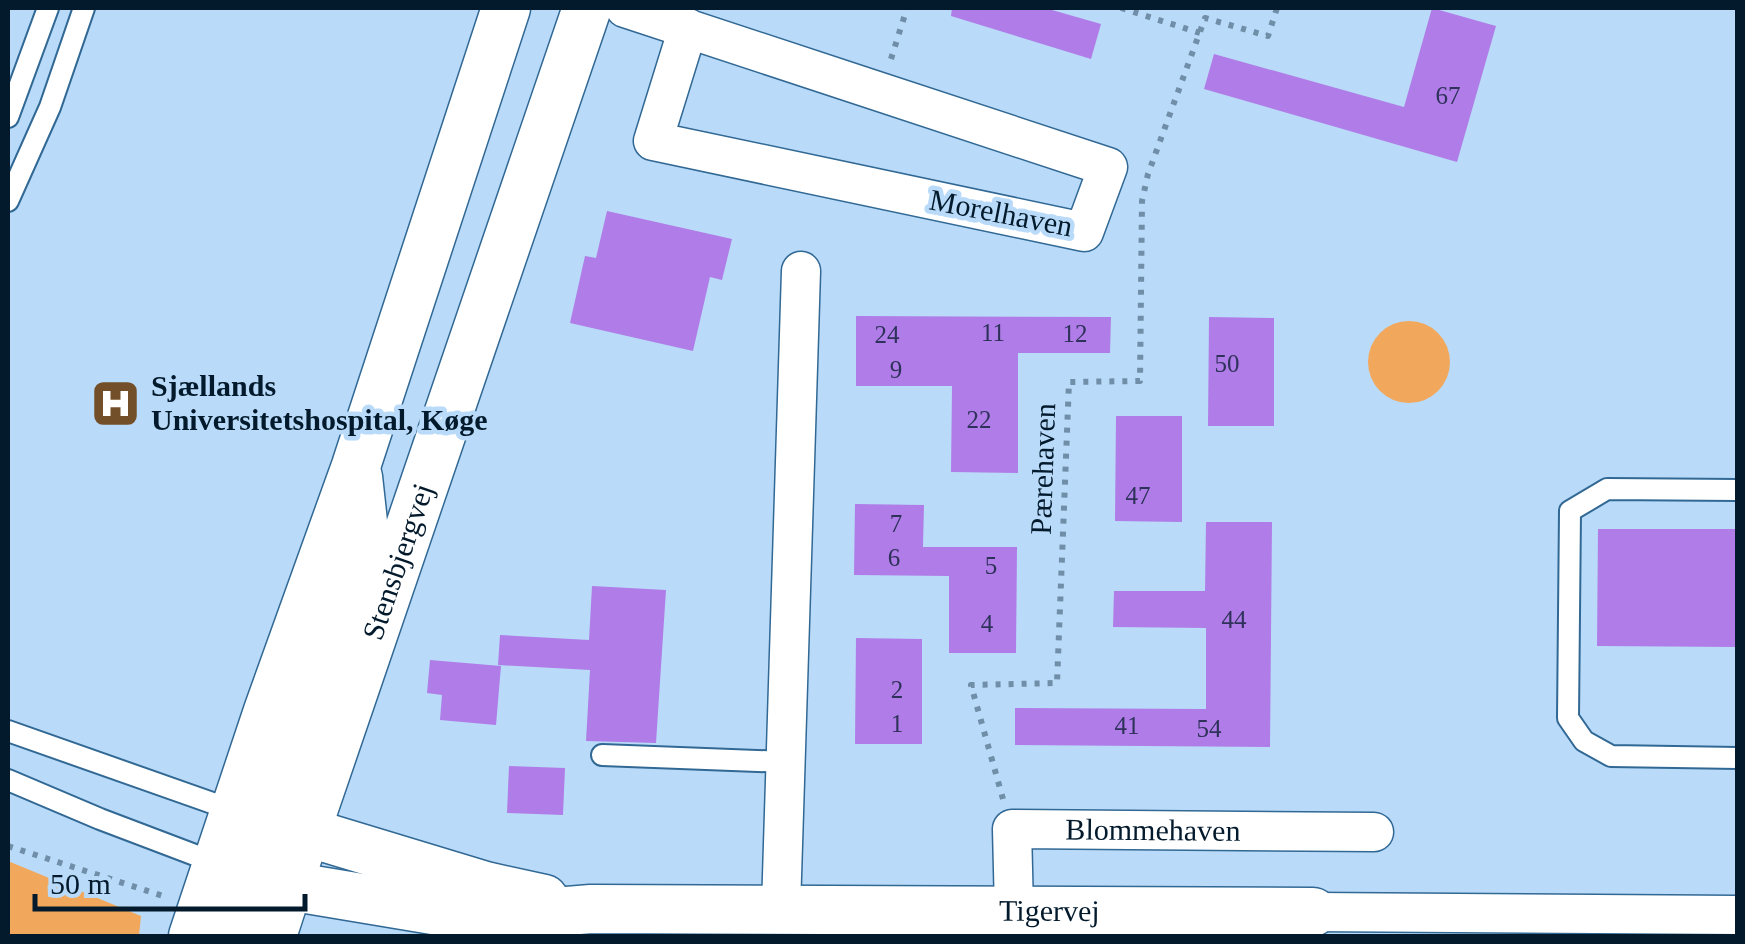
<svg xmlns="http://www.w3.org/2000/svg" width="1745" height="944" font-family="Georgia,serif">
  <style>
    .green { fill: #f2a85c }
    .building { fill: #b07ce7 }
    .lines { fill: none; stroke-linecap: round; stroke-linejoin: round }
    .service-casing { stroke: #316894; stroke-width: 24 }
    .minor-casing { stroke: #316894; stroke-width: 41 }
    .tertiary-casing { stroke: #316894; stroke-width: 51 }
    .path { stroke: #708ea7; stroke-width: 6; stroke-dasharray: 5 8; stroke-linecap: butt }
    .service { stroke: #fff; stroke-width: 20 }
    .minor { stroke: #fff; stroke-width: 38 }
    .tertiary { stroke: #fff; stroke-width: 48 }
    .labels { text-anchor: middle; stroke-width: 9; stroke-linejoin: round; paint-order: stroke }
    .number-label { font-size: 25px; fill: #2e325b }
    .street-label { font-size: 30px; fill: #031a2c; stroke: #b9dbf9 }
    .poi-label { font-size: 30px; font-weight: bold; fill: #031a2c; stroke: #b9dbf9; text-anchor: start }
  </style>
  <rect width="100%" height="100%" fill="#b9dbf9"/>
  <!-- green -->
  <g class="green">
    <circle cx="1409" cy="362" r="41"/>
    <path d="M8,861L141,916L139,936H8Z"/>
  </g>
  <!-- building -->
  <g class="building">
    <path d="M952,8H1045L1101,24L1091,59L951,16Z"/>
    <path d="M1432,8L1496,26L1457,162L1204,89L1214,54L1404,107Z"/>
    <path d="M607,211L732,239L722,280L710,277L693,351L570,323L585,256L596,258Z"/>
    <path d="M856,316L1111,317L1110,353H1018V473L951,472L952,386H856Z"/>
    <path d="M1209,317L1274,318V426H1208Z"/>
    <path d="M1116,416H1182V522L1115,521Z"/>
    <path d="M855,504L924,505L923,547H1017L1016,653H949V576L854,575Z"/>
    <path d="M1206,522H1272L1270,747L1015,745V708L1206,709V628L1113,627L1114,591H1205Z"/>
    <path d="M1598,529H1738V647L1597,646Z"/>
    <path d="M592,586L666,590L656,743L586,741L590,670L498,665L500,635L589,640Z"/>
    <path d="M856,638L922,639V744H855Z"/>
    <path d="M430,660L501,666L496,725L440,720L442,695L427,693Z"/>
    <path d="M509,766L565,768L563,815L507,813Z"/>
  </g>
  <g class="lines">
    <defs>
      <g id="service">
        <path d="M8,117L48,8"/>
        <path d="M8,201L50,107L84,8"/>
        <path d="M1738,490L1607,489L1570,511L1568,718L1584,741L1611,756L1738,758"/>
        <path d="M8,731L235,811"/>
        <path d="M602,755L786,762"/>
        <path d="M8,780L100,819L216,863"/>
      </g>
      <g id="minor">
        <path d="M625,8C786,60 947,115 1108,167L1084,232L653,141L688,28"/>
        <path d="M781,908L801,271"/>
        <path id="s1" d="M1014,910L1012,829L1374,832"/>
        <path d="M1313,912L1738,915"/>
      </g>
      <g id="tertiary">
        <path d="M277,823L485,886L544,899"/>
        <path id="s2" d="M216,863L289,886L481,918L591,909L1313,912"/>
        <path d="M289,886L272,822L334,643L365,540L358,477"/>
        <path d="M193,936L268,711L356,466L506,8"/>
        <path d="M233,936L252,875L245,848"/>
        <path id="s3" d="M272,936L306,831L587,8"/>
      </g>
    </defs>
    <!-- service casing -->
    <use href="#service" class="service-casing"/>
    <!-- minor casing -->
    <use href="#minor" class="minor-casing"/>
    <!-- tertiary casing -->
    <use href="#tertiary" class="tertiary-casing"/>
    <!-- path -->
    <g class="path">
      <path d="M1121,8L1200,33"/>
      <path d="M891,59L907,8"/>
      <path d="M1003,799L971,685L1057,683L1069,382L1140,381L1142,201L1148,174L1205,18L1268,36L1277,8"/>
      <path d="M8,846L163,896"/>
    </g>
    <!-- service -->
    <use href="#service" class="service"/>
    <!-- minor -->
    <use href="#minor" class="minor"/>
    <!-- tertiary -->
    <use href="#tertiary" class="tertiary"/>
  </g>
  <!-- icons -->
  <defs>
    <symbol id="hospital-square" viewBox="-11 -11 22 22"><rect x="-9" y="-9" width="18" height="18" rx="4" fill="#734f29" stroke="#b9dbf9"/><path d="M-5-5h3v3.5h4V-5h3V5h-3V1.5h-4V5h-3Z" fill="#fff"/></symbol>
  </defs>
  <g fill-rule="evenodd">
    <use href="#hospital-square" x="88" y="376" width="55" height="55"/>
  </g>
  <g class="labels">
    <!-- number labels -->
    <g class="number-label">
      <text x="1448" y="104">67</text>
      <text x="993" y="341">11</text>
      <text x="1075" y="342">12</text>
      <text x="887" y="343">24</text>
      <text x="1227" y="372">50</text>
      <text x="896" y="378">9</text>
      <text x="979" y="428">22</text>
      <text x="1138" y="504">47</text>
      <text x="896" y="532">7</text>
      <text x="894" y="566">6</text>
      <text x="991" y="574">5</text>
      <text x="1234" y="628">44</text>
      <text x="987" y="632">4</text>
      <text x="897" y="698">2</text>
      <text x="897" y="732">1</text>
      <text x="1127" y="734">41</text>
      <text x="1209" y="737">54</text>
    </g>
    <!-- street labels -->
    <g class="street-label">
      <text transform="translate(1001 213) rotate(11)" y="10">Morelhaven</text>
      <text transform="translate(1043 469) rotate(-88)" y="10">Pærehaven</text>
      <text dy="10" stroke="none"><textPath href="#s3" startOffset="395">Stensbjergvej</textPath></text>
      <text dy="10" stroke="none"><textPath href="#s1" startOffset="222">Blommehaven</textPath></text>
      <text dy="10" stroke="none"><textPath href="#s2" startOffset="840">Tigervej</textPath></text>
    </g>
    <!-- poi labels -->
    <g class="poi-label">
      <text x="151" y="396">Sjællands<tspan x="151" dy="34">Universitetshospital, Køge</tspan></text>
    </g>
  </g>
  <!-- border -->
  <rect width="1745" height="944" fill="none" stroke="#031a2c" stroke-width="20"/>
  <!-- scale -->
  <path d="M35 894v15h270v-15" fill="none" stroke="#031a2c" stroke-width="5"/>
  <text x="50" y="894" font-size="30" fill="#031a2c" stroke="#b9dbf9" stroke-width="8" paint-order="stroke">50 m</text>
</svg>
